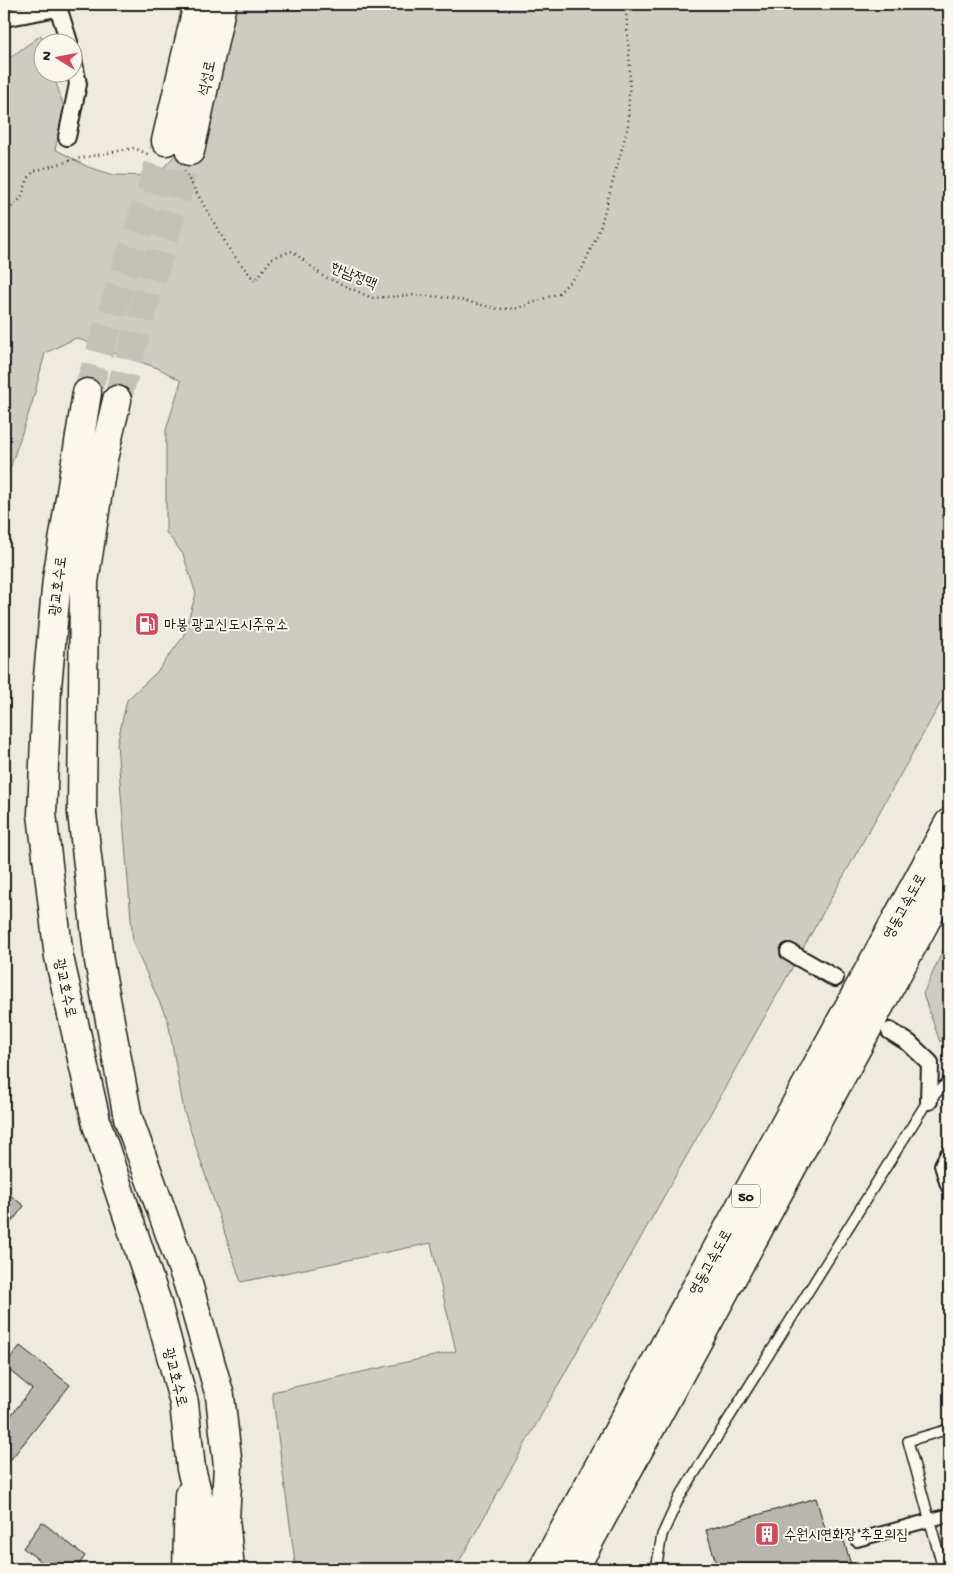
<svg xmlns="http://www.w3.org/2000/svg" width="953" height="1573" font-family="'Gochi Hand','Poor Story',sans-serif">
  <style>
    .green { fill: #ceccc2; stroke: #75746f }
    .building { fill: #b9b6af; stroke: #1c1c1c }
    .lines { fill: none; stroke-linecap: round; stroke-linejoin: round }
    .trunk-tunnel { stroke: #c4c1b8; stroke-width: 28; stroke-dasharray: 28 14; stroke-linecap: butt }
    .service-casing { stroke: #1c1c1c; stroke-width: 12 }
    .pedestrian-casing { stroke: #1c1c1c; stroke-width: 16 }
    .minor-casing { stroke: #1c1c1c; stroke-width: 20 }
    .trunk-casing { stroke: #1c1c1c; stroke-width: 31 }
    .motorway-casing { stroke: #1c1c1c; stroke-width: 31 }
    .path { stroke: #1c1c1c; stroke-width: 2.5; stroke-dasharray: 1 4; stroke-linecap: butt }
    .service { stroke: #fbf7ec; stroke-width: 9 }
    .pedestrian { stroke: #fbf7ec; stroke-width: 12 }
    .minor { stroke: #fbf7ec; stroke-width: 16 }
    .trunk { stroke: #fbf7ec; stroke-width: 28 }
    .motorway { stroke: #fbf7ec; stroke-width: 28 }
    .labels { text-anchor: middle; stroke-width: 4; stroke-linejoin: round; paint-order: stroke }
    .shield { fill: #fbf7ec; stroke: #5f5e5a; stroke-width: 1 }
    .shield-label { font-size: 14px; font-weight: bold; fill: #1c1c1c }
    .street-label { font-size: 15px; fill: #1c1c1c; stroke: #fbf7ec }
    .poi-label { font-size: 15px; fill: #1c1c1c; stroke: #fbf7ec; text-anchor: start }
  </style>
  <rect width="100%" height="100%" fill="#eeeadf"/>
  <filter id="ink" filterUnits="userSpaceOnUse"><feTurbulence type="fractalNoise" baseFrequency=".02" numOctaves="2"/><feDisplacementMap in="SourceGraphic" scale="10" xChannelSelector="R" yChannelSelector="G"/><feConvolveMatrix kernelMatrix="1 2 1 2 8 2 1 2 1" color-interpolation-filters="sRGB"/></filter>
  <g filter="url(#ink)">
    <!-- green -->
    <g class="green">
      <path d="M237,4H949V688L455,1569H296L272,1392L456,1351L431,1243L241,1282L184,1111L168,1021L133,943L117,744L127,700L157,672L183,637L196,594L183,554L166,532V430L181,381L160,369L76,338L45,353L32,403L5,483L4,502V62L41,35L43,42L42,72L53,73L65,111L55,149L88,167L114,175L156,176L208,119Z"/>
      <path d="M949,937V1032L940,1042L923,994Z"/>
    </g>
    <!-- building -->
    <g class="building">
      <path d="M4,1190L24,1206L4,1232Z"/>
      <path d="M20,1346L70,1385L4,1468V1424L32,1389L4,1366Z"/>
      <path d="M816,1498L829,1542L843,1537L851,1565L835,1569H718L706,1530Z"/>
      <path d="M42,1522L85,1556L76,1569H51L23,1548Z"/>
    </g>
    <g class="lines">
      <!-- trunk-tunnel -->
      <g class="trunk-tunnel">
        <path d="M87,393L166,141"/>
        <path d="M117,400L190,151"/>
      </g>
      <defs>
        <g id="service">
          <path d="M656,1569L662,1535L679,1498L925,1105L949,1080"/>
          <path d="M943,1569L908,1441L949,1429"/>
        </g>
        <path id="pedestrian" d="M857,1540L949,1515"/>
        <g id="minor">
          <path d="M57,4L69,42"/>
          <path d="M4,18L57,8"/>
          <path d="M67,137L78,84L72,54"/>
          <path d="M789,952L835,978"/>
          <path d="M890,1031L909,1043L930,1063L929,1101"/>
          <path d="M949,1154L943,1165L949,1185"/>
        </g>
        <g id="trunk">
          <path d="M166,141L198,4"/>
          <path d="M190,151L222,4"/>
          <path d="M87,393L57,579L47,687L42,814L59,957L97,1125L156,1300L184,1403L191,1469L205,1522L208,1569"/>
          <path d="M117,400L103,459L84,582L82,813L99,961L128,1118L188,1284L220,1396L228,1466L225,1519L230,1569"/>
          <path d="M187,1569L189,1495"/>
        </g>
        <g id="motorway">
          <path d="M543,1569L949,823"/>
          <path d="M574,1569L949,878"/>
        </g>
      </defs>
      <!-- service casing -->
      <use href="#service" class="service-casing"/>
      <!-- pedestrian casing -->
      <use href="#pedestrian" class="pedestrian-casing"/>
      <!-- minor casing -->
      <use href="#minor" class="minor-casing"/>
      <!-- trunk casing -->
      <use href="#trunk" class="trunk-casing"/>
      <!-- motorway casing -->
      <use href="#motorway" class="motorway-casing"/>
      <!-- path -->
      <g class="path">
        <path d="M184,171L231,252L255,281L272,258L292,251L323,276L372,298L415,295L453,298L498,309L519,308L559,293L582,269L600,228L628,126L630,69L626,10L623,4"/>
        <path d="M4,214L21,198L28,179L34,171L76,159L134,148L150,155"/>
      </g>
      <!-- service -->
      <use href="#service" class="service"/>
      <!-- pedestrian -->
      <use href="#pedestrian" class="pedestrian"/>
      <!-- minor -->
      <use href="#minor" class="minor"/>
      <!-- trunk -->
      <use href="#trunk" class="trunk"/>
      <!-- motorway -->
      <use href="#motorway" class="motorway"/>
    </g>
  </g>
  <!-- icons -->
  <defs>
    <symbol id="fuel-square" viewBox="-11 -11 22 22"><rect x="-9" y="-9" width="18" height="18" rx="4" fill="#d1495b" stroke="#fbf7ec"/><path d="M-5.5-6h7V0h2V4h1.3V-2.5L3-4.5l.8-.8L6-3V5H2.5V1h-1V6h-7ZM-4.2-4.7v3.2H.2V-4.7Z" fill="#fff"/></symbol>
    <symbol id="building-square" viewBox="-11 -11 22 22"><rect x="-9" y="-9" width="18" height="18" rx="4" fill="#d1495b" stroke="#fbf7ec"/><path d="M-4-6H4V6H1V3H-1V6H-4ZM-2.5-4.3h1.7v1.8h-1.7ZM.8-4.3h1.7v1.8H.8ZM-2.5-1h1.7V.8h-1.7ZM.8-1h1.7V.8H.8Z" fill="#fff"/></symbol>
  </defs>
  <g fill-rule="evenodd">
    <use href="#fuel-square" x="133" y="610" width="28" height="28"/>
    <use href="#building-square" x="753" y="1520" width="28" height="28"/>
  </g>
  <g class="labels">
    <!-- shield labels -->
    <rect class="shield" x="732" y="1184.5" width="28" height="23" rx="4"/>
    <g class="shield-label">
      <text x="746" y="1201">50</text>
    </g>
    <!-- street labels -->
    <g class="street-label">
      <text transform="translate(206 78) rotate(-78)" y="5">석성로</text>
      <text transform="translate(354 275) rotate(22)" y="5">한남정맥</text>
      <text transform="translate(57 586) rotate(-83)" y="5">광교호수로</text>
      <text transform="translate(904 906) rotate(-61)" y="5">영동고속도로</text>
      <text transform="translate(66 988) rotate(78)" y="5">광교호수로</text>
      <text transform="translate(710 1262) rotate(-61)" y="5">영동고속도로</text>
      <text transform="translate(176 1377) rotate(76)" y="5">광교호수로</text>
    </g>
    <!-- poi labels -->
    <g class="poi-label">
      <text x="164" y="629">마봉 광교신도시주유소</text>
      <text x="784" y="1539">수원시연화장 추모의집</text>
    </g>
  </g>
  <!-- margin -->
  <rect width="953" height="1573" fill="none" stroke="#fbf7ec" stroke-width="20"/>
  <rect x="10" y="10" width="933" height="1553" fill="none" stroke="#1c1c1c" stroke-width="2" filter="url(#ink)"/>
  <!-- north arrow -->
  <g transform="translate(58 58) rotate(280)"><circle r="24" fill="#fbf7ec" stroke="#a29f99"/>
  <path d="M0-4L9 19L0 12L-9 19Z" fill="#d1495b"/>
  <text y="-8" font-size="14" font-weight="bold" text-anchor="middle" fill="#1c1c1c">N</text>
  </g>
</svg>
